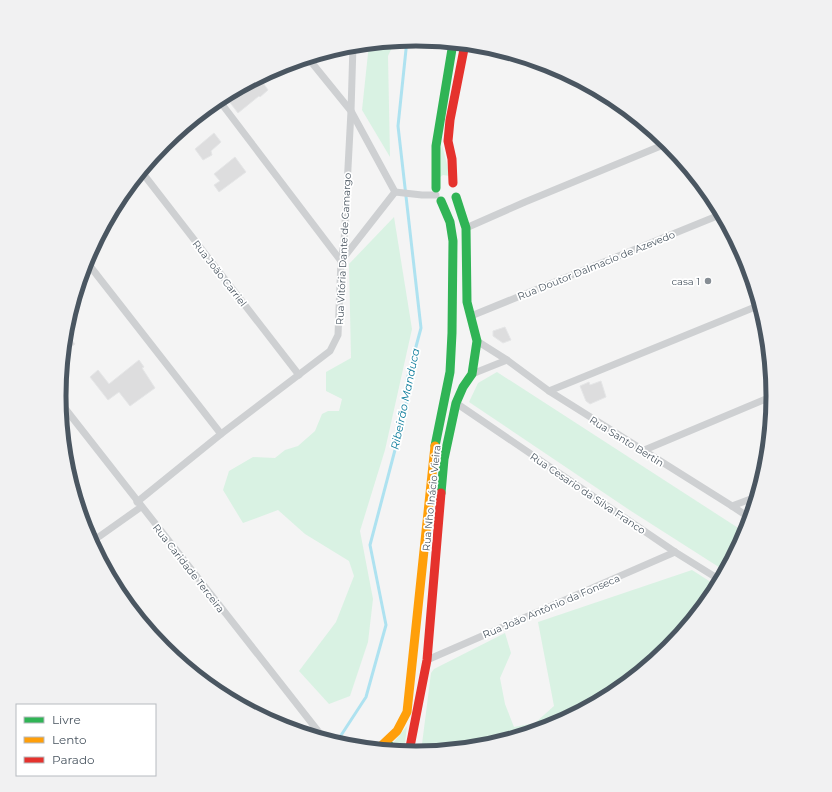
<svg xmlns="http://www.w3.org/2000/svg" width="832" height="792" font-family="Montserrat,sans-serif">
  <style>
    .green { fill: #d9f2e3 }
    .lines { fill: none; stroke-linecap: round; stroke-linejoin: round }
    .stream { stroke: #aee2f0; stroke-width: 3 }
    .building { fill: #ddddde; stroke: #e5e6e7 }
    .street { stroke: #ced0d2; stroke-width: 7 }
    .fast { stroke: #30b455; stroke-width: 9 }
    .slow { stroke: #ff9f0a; stroke-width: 9 }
    .jam { stroke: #e5322d; stroke-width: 9 }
    .poi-dot { fill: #868d94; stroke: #fff; stroke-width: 1.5 }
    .labels { text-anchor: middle; stroke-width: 3.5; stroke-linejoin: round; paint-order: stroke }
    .street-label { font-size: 10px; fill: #4a5661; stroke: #fff }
    .poi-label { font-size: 10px; fill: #4a5661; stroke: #fff; text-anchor: end }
    .water-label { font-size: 11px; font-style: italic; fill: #0c7c9b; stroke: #fff }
    .rim { fill: none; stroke: #4a5661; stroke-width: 5 }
  </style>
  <rect width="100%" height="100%" fill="#f4f4f4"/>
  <!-- green -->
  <g class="green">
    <path d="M395,41L388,56L390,157L362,110L369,44Z"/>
    <path d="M442,137V145L450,176L443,175L440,177Z"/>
    <path d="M394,217L412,329L385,450L360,531L373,599L368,642L350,696L329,704L299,671L336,622L354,576L349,561L305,534L278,510L243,523L223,490L229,471L253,457L275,458L285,450L298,446L315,431L322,414L328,411H339L342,399L326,391V372L351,358L349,264Z"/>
    <path d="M497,372L746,533L725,571L631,511L469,402L478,383Z"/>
    <path d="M692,570L717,586L713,595L668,649L614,693L552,726L485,746L421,752L431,673L434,669L505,633L511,653L500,678L505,704L514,727L535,723L554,706L538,622Z"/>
    <path d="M407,726L404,752H403L398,745L393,743Z"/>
  </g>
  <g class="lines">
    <!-- stream -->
    <path class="stream" d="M336,743L366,697L386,625L370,545L406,408L407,380L421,328L398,126L407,40"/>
  </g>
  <!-- building -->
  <g class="building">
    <path d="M259,77L268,90L260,97L259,96L238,113L228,100L252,81Z"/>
    <path d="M214,133L221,142L211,151L212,155L203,160L195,149Z"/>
    <path d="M235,157L246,172L219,192L214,185L220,181L214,174Z"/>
    <path d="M505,327L511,340L503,343L493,336V331Z"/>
    <path d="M65,332L75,344L63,353L64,349Z"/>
    <path d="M139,360L144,367L142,368L155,388L130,406L119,392L108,400L90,377L98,370L109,384Z"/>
    <path d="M601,381L606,397L590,404L586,401L580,386L589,382L590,385Z"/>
  </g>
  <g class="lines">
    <!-- street -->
    <g class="street">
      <path d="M308,58L351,111L395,192"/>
      <path d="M218,99L341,261L395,192"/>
      <path d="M141,171L299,375"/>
      <path d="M395,192L422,195H436"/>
      <path d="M466,228L525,202L668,143"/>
      <path d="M86,261L221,434"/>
      <path d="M471,316L722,214"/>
      <path d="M477,341L507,360L549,391L732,506L750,518"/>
      <path d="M472,374L507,360"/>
      <path d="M549,391L760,305"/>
      <path d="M60,402L325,740"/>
      <path d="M456,403L675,552L720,580"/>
      <path d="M642,451L773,396"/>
      <path d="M137,502L221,434L330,351L338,335L341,261L344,243L351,111L353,45"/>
      <path d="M732,506L756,497"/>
      <path d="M91,541L100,536L141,507"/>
      <path d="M427,660L675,552"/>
    </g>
    <!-- fast -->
    <g class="fast">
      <path d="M436,188V146L453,43"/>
      <path d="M435,446L450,372L452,333L453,241L450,222L441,201"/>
      <path d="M441,493L444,459L456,403L463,387L472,374L477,341L467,302L466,228L456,197"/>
      <path d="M380,749L390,746L395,751"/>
    </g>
    <!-- slow -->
    <path class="slow" d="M378,749L397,731L407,712L435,446"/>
    <!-- jam -->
    <g class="jam">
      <path d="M453,183L452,159L448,141L450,120L465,44"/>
      <path d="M409,752L427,660L441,493"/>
    </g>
  </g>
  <!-- markers -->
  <circle class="poi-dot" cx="708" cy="281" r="4"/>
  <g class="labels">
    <!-- street labels -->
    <g class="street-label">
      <text transform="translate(343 249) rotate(-87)" y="4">Rua Vitória Dante de Camargo</text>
      <text transform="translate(596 265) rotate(-22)" y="4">Rua Doutor Dalmacio de Azevedo</text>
      <text transform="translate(220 273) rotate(52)" y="4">Rua João Carriel</text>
      <text transform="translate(627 441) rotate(32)" y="4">Rua Santo Bertin</text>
      <text transform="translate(588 493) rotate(34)" y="4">Rua Cesario da Silva Franco</text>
      <text transform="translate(431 498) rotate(-84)" y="4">Rua Nho Inácio Vieira</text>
      <text transform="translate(189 568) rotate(52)" y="4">Rua Caridade Terceira</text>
      <text transform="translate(551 606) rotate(-23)" y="4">Rua João Antônio da Fonseca</text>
    </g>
    <!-- poi labels -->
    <g class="poi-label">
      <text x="700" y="285">casa 1</text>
    </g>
    <!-- water labels -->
    <g class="water-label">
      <text transform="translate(405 399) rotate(-78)" y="4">Ribeirão Manduca</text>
    </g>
  </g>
  <!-- crop -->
  <path d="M0 0H832V792H0ZM66 396a350 350 0 1 1 700 0a350 350 0 1 1-700 0Z" fill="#f1f1f2" fill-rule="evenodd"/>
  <path class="rim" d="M66 396a350 350 0 1 1 700 0a350 350 0 1 1-700 0Z"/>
  <!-- legend -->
  <rect x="16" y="704" width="140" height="72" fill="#ffffff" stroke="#b7bbc0"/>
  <rect x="24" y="717" width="20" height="6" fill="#30b455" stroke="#b7bbc0"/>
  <text x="52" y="724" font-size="12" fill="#4a5661">Livre</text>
  <rect x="24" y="737" width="20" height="6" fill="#ff9f0a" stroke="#b7bbc0"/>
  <text x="52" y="744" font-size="12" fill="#4a5661">Lento</text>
  <rect x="24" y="757" width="20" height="6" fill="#e5322d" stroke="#b7bbc0"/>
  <text x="52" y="764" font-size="12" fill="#4a5661">Parado</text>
</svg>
